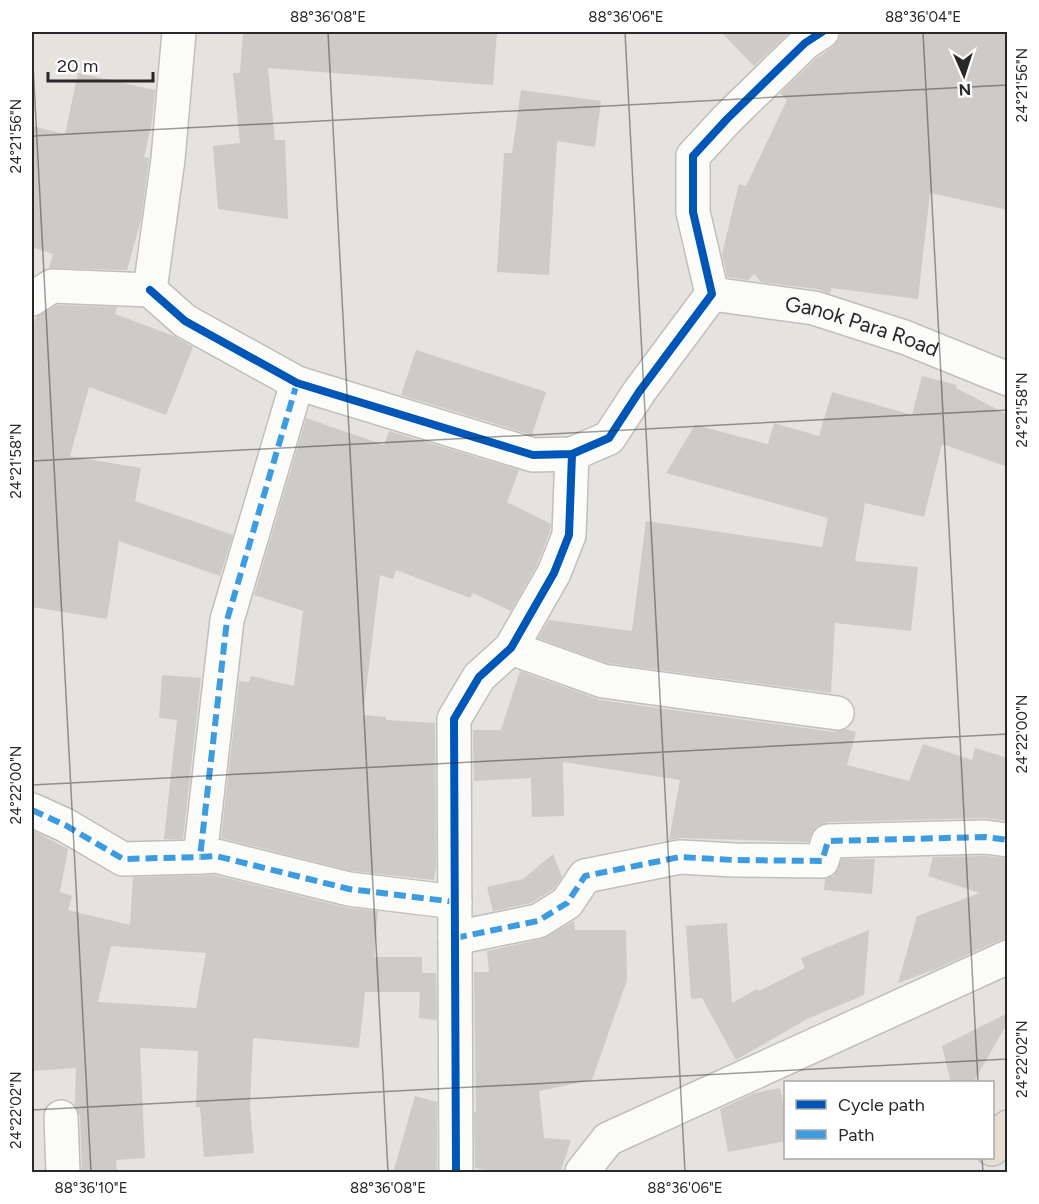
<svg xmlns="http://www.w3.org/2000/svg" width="1039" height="1204" font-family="Figtree,sans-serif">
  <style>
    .building { fill: #cdcac7; fill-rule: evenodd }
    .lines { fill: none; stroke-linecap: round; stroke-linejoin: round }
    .minor-casing { stroke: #c0bfbf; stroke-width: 36 }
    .major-casing { stroke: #bfbdbc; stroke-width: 36 }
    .minor { stroke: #fbfbfa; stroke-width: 33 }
    .major { stroke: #e5dfd3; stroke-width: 33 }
    .quiet { stroke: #3d9ce0; stroke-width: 6; stroke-dasharray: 12 6; stroke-linecap: butt }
    .cycleway-casing { stroke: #fff; stroke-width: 11 }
    .cycleway { stroke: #0057b8; stroke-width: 8 }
    .ticks { fill: none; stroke: #282828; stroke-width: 1.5; stroke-opacity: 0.45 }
    .labels { text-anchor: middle; stroke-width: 5; stroke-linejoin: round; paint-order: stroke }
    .street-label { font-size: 21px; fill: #282828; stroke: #fff }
    .neatline { fill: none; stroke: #282828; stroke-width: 2 }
    .ticks-label { font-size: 15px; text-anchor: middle; fill: #282828 }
  </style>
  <rect width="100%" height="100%" fill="#e6e2de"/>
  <!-- building -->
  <g class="building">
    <path d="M243,32H497L493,85L268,68L275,140H285L288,219L218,209L213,146L240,143L233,73H240Z"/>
    <path d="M721,32H790L754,66Z"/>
    <path d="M841,32H1008V210L930,193L918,299L831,288L830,294L817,289L761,282L754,274L748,280L727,277L722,254L739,184L746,186L787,100L780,93L817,58L833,47L838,41Z"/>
    <path d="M78,73L155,90L152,122L144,157L149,158L141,220L127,270L49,268L53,254L32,247V126L65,134Z"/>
    <path d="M521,90L601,101L595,147L557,141L549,275L497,272L504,153H512Z"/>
    <path d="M57,305L117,307L115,314L174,336L193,347L166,415L89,387L70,456L141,468L135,501L233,535L220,576L119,541L107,619L32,607V329L36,317Z"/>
    <path d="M416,350L546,392L532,435L401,395Z"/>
    <path d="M922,376L957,385L956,388L1008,415V467L942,444L924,517L865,503L855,561L918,567L911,631L835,623L831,693L607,663L538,638L549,620L632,631L646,521L822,547L828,518L666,473L695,425L768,444L774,423L819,436L832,392L912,415Z"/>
    <path d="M306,418L384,445L389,431L519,470L507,502L551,524L550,531L537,565L511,611L473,593L470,598L396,570L393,579L380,575L363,715L386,717V720L435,723L436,865L434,880L352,871L221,838L239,681L249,682L251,676L294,686L303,611L254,595Z"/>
    <path d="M520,671L600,700L834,732L846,729L856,732L847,765L909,781L923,744L972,760L975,748L1008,758V821L985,818L828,822L816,827L808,842L681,838L669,840L680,780L563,762L564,816L532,817L531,778L474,781L473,730H501Z"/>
    <path d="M162,675L201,678L183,839H164L177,720L159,718Z"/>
    <path d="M32,830L68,849L60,892L72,896L68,910L130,925L133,877L214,875L344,907L378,911L374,957H422V973H436L437,1020L419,1018L420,992H365L359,1048L253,1038L250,1106L254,1153L204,1157L200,1107H196L198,1051L140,1048L145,1158L116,1160L117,1173H82L80,1116L75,1105L76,1068L32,1071ZM111,946L206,953L196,1008L98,1002Z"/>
    <path d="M553,854L562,877L554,889L531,903L493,911L487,887L523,879Z"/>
    <path d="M984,856L1008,858V939L1000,940L936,969L898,983L917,916L980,893L928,876L933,857Z"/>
    <path d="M842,859H875L872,894L824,890L825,879L834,876Z"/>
    <path d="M574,921L575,930H626L627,980L592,1080L539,1091L544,1138L571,1140L560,1173H507L475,1168L474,1112H476L474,972H489L487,951L542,939Z"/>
    <path d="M727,923L732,1003L757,989L759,991L805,968L801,958L869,930L864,995L807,1019L736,1060L702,998L691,999L686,926Z"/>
    <path d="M1008,1013V1022L973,1083H951L942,1046Z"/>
    <path d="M780,1088L786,1116V1141L728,1152L720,1109L755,1093Z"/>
    <path d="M415,1096L437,1102V1173H393Z"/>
  </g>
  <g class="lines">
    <defs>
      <g id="minor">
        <path d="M150,290L185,321L297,383L533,455L572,454L609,438L639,392L712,294L693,212V156L727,119L805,43L822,32"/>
        <path id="s1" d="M712,294L814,308L904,337L1008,379"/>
        <path d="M32,299L52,286L150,290L168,159L179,32"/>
        <path d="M297,383L227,620L200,857L216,856L349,889L455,902"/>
        <path d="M511,648L603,681L837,713"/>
        <path d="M32,810L65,825L123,859L200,857"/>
        <path d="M455,938L538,921L567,903L585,876L680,857L734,860L822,861L828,841L985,837L1008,840"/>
        <path d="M61,1117L63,1172"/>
        <path d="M456,1172L454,719L479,677L511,648L554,573L569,535L572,454"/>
        <path d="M582,1172L608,1139L1008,957"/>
      </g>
      <path id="major" d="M992,1149L1008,1127"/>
    </defs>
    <!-- minor casing -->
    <use href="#minor" class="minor-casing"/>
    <!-- major casing -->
    <use href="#major" class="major-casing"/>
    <!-- minor -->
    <use href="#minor" class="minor"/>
    <!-- major -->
    <use href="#major" class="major"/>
    <!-- quiet -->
    <g class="quiet">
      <path d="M297,383L227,620L200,857L216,856L349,889L455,902"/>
      <path d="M32,810L65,825L123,859L200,857"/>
      <path d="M455,938L538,921L567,903L585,876L680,857L734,860L822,861L828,841L985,837L1008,840"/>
    </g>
    <defs>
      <g id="cycleway">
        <path d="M150,290L185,321L297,383L533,455L572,454L609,438L639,392L712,294L693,212V156L727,119L805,43L822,32"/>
        <path d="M456,1172L454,719L479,677L511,648L554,573L569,535L572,454"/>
      </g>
    </defs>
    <!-- cycleway casing -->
    <use href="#cycleway" class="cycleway-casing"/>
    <!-- cycleway -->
    <use href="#cycleway" class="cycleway"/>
  </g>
  <!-- ticks -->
  <path class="ticks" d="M328,32L388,1172M625,32L685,1172M923,32L978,1082M32,45L91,1172M32,136L1008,85M32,461L1008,410M32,785L1008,734M32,1110L1008,1059M982,1158L983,1172"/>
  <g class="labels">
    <!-- street labels -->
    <g class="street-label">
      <text dy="7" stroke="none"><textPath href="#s1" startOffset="154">Ganok Para Road</textPath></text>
    </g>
  </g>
  <!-- border -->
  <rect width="1039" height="1204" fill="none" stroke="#ffffff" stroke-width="66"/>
  <!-- legend -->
  <rect x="784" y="1081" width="210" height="78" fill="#ffffff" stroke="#a9a9a9" stroke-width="1.5"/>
  <rect x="796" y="1100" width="30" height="9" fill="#0057b8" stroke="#a9a9a9" stroke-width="1.5"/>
  <text x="838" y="1111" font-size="18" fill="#282828">Cycle path</text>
  <rect x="796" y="1130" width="30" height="9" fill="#3d9ce0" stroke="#a9a9a9" stroke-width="1.5"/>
  <text x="838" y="1141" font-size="18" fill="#282828">Path</text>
  <!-- north arrow -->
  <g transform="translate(964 75) rotate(177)" stroke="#ffffff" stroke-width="4.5" paint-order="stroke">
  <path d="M0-4.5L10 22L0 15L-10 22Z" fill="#282828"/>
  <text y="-9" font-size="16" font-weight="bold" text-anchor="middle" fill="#282828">N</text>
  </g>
  <!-- scale -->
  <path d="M48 72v9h105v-9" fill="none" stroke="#282828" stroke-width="3"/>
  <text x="57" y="72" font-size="18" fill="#282828" stroke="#ffffff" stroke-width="4.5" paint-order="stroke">20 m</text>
  <rect x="33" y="33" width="973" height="1138" class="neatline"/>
  <g class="ticks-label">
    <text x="328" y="22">88°36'08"E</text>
    <text x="626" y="22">88°36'06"E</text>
    <text x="923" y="22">88°36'04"E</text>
    <text transform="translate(1022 85) rotate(-90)" y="5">24°21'56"N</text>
    <text transform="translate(16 136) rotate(-90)" y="5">24°21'56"N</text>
    <text transform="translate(1022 410) rotate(-90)" y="5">24°21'58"N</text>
    <text transform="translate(16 461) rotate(-90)" y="5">24°21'58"N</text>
    <text transform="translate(1022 734) rotate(-90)" y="5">24°22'00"N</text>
    <text transform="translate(16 785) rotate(-90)" y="5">24°22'00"N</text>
    <text transform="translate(1022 1059) rotate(-90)" y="5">24°22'02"N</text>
    <text transform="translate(16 1110) rotate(-90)" y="5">24°22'02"N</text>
    <text x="91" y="1193">88°36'10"E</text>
    <text x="388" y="1193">88°36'08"E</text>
    <text x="685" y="1193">88°36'06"E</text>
  </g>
</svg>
